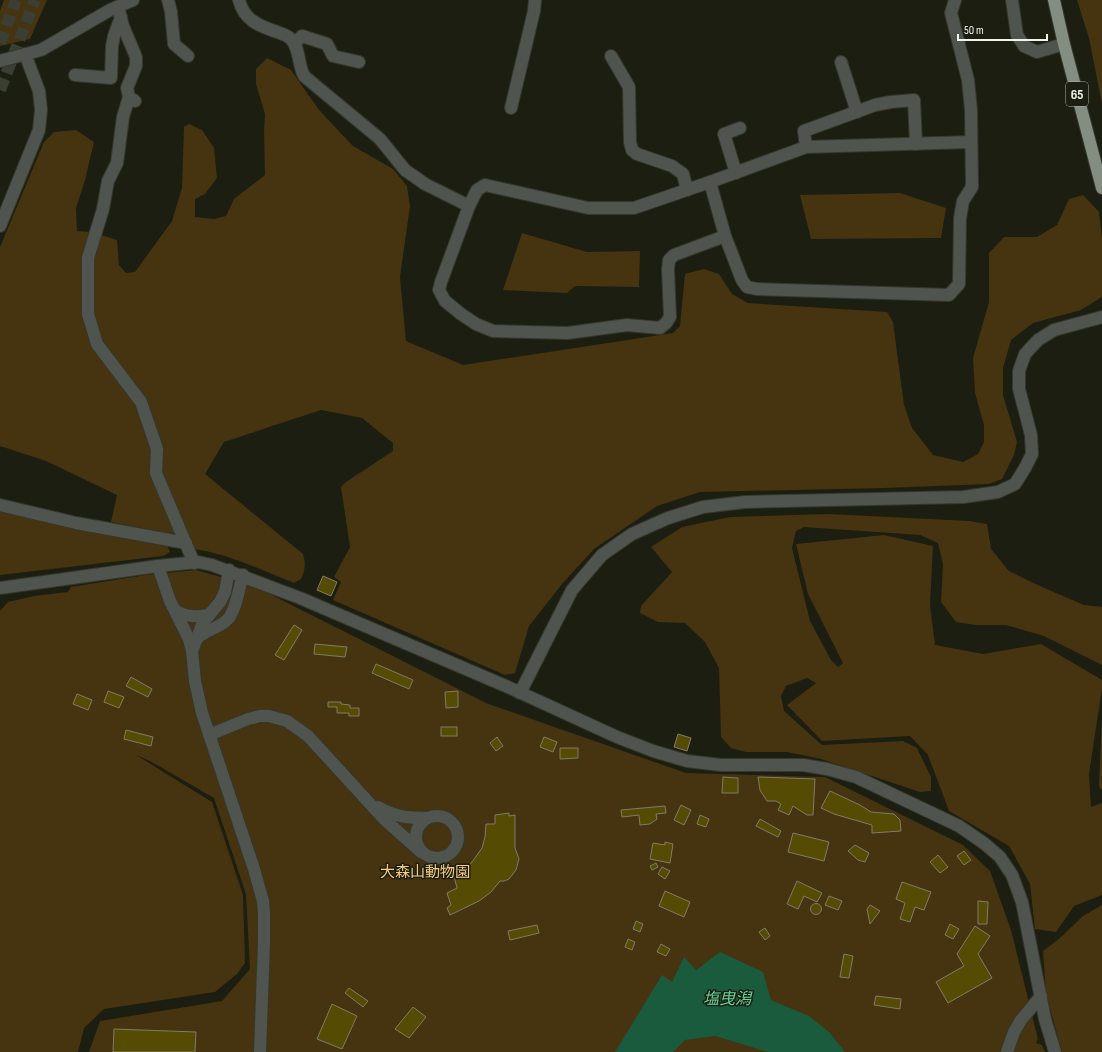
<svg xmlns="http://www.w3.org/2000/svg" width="1102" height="1052" font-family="'Sofia Sans Condensed','Noto Sans JP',sans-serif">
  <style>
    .green { fill: #463310 }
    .water { fill: #195b3c }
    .building { fill: #564b03; stroke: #7f7c6d }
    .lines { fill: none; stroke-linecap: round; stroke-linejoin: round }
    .highway-tunnel { stroke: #3b3e32; stroke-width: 12; stroke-dasharray: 12 6; stroke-linecap: butt }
    .minor-casing { stroke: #35382b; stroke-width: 14 }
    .major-casing { stroke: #35382b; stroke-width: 14 }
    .minor { stroke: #50544f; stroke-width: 12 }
    .major { stroke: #848d81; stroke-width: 12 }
    .labels { text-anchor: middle; stroke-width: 3; stroke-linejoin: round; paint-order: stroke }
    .shield { fill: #1b1e11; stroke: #b1b4aa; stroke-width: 1 }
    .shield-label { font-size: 14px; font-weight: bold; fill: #f1f4eb }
    .park-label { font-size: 15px; fill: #facd80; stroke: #1b1e11 }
    .water-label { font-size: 16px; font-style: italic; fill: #66d89e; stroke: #1b1e11 }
  </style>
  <rect width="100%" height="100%" fill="#1b1e11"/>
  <!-- green -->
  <g class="green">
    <path d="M4,0H47L30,39L0,46V11Z"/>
    <path d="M1077,0H1102V104L1089,38Z"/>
    <path d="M267,58L291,70L319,110L353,146L393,169L407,186L410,206L400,277L406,341L463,365L673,333L680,326L685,274L704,269L719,274L732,294L748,303L887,312L893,322L904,405L912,428L933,455L963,462L978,454L984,442V425L975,393L973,358L989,302V253L1004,237H1037L1057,225L1069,199L1083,195L1099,212L1102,239V297L1081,310L1033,323L1011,340L1003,368V395L1017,442L1014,455L1002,479L989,484L884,488L700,492L657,506L594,549L562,584L529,626L515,673L505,675L333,600L341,582L334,577L350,547L341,487L346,482L393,451V443L362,418L321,410L224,442L205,474L303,554C306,563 305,571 301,579L294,583C261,570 229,554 194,549L180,522L173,534L111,522L117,495L46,461L0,446V247L44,142L54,132L76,130L94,142L85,180L76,208L77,231L91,232L117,240L119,265L126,273L135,272L172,221L182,188L184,127L189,124L202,130L214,148L217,178L205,194L195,199V217L214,219L226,216L234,199L265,175L264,131L265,114L256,84V69Z"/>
    <path d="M900,193L946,208L941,238L811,239L800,195Z"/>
    <path d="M522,233L587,252L640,251L639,287L575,286L567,293L503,290Z"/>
    <path d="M0,509L167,545L170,552L163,556L0,575Z"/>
    <path d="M829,514L969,521L987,524L991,549L1009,571L1042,587L1084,605L1102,607V665L1044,636L1006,625H975L956,622L941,602L943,564L938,543L920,535L804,527L796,531L792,548L810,621L831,660L838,667L843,663L808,594L796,544L884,535L933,546L930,605L935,645L983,654L1041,644L1102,680V688L1089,774L1091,807L1102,803V895L1074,906L1056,932L1035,929L1030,884L1009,846L949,811L928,755L910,736L822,741L787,705L816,683L807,678L786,686L781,696L784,711L822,745L903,741L917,748L931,777V791L920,792L821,759L787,752H746L731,748L721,737L719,668L705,642L685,623L658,622L640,613L641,606L672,572L651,547L682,527L730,517Z"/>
    <path d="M196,570L256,587L486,703L686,773L825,777L963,845L990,871L1011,930L1038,1039L1036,1043L1042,1045L1045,1052H89L100,1021L222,1001L250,969L246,894L214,798L150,761L136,755L212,802L243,895L245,963L237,974L215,992L104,1009L84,1028L78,1052H0V611L8,602L34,596L68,592L71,587L146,575Z"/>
    <path d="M1102,716V790L1099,787Z"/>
    <path d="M1102,905V1052H1062L1046,994L1043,951L1060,938L1083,916Z"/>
  </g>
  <!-- water -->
  <path class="water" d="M720,952L763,972L771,1000L809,1016L829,1032L845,1052H768L715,1036L685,1040L673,1052H615L662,975L672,982L684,957L696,970Z"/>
  <!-- building -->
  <g class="building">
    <path d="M323,576L337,582L331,596L317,590Z"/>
    <path d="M294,625L302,630L284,660L275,655Z"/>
    <path d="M315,644L347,647L345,657L314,654Z"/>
    <path d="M376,664L413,680L409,689L372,673Z"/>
    <path d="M131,677L152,689L148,697L126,686Z"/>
    <path d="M108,691L124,697L119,708L104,702Z"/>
    <path d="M458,691V707L446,708L445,692Z"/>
    <path d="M77,694L92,700L88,710L73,704Z"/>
    <path d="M328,702H341V704L350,705V708H359V716H349V713H337V707H328Z"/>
    <rect x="441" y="727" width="16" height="9"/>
    <path d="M126,730L153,737L151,746L124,739Z"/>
    <path d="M678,734L691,738L687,751L674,747Z"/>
    <path d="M497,737L503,746L496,751L490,743Z"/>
    <path d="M544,737L557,742L553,752L540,747Z"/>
    <path d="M560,748H578V758L560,759Z"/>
    <path d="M723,777L738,778V793H722Z"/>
    <path d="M758,777L815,779L813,815H807L793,806L789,815L778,810L781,804L776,801H767L760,790Z"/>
    <path d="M830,791L860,805L871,812L894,814L900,820L901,831L872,833V825L834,814L821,808Z"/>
    <path d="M681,805L691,810L684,825L674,820Z"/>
    <path d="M665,806L666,813L656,814L657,819L650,824L640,825L639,815L622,817L621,810Z"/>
    <path d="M509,813V816L515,815V848L519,859L516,870L509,879L504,881H500L491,892L479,901L450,915L447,908L451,905L447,893L457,888L454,876L459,873L467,868L475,858L482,848L485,837L486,824H495V815Z"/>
    <path d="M700,815L709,819L706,827L697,824Z"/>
    <path d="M760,819L781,831L778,837L756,826Z"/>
    <path d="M793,833L829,842L824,861L788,852Z"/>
    <path d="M665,842L673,844L670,863L650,859L653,843L665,845Z"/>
    <path d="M855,845L869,853L865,862L858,860L848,851Z"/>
    <path d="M964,851L971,860L964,865L957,856Z"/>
    <path d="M938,855L948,867L940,873L930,862Z"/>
    <path d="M656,863L658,867L652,870L650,866Z"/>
    <path d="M662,867L670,871L665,879L658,874Z"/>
    <path d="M797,881L822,893L817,902L804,896L798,909L787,904Z"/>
    <path d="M902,882L931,892L924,910L915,907L910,922L900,919L905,903L896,899Z"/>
    <path d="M665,891L690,902L684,917L659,906Z"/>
    <path d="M829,896L842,901L838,910L825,905Z"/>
    <path d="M978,901L988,902L987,924H978Z"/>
    <circle cx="816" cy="909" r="5.5"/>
    <path d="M870,905L880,911L870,924L867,909Z"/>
    <path d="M636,921L643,924L640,932L633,929Z"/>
    <path d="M950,924L959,929L953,939L945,935Z"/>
    <path d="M537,925L539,933L510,940L508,931Z"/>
    <path d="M975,926L990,936L978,954L992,978L948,1003L936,982L964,966L957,954Z"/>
    <path d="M765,928L770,936L765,940L759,932Z"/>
    <path d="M628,939L635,942L632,950L625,947Z"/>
    <path d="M661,944L670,949L666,956L657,952Z"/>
    <path d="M844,954L853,956L849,978L840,977Z"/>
    <path d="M349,988L368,1001L363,1007L345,993Z"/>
    <path d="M876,996L901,999L900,1009L874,1005Z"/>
    <path d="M332,1004L357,1016L342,1049L317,1039Z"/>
    <path d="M413,1007L426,1017L409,1038L395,1029Z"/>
    <path d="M114,1029L196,1032L195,1052H113Z"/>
  </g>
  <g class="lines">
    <!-- highway-tunnel -->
    <g class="highway-tunnel">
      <path d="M0,43L16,0"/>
      <path d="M0,90L35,0"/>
    </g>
    <defs>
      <g id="minor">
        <path d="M168,0L171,12L174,44L188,56"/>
        <path d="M239,0C244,20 259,26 277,32C282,34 287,35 291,39C300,48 298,65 304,76L380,139L405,170L425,184L469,206"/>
        <path d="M1012,0L1017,35L1024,46L1037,52L1064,44"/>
        <path d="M118,7L123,26L136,57V66L127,88L129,97L135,101"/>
        <path d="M295,43L302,36L327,44L333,56L359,62"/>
        <path d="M611,56L629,87L630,142L632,150L637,154L672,166L683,174L687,190"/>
        <path d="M0,61L41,50L110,10L133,0"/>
        <path d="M841,62L857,112"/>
        <path d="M75,75L111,78L112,46L114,36L121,17"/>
        <path d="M129,97L123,117L117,163L108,181L103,209L88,258V314L97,344L141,402L157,449L156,473L194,563"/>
        <path d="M511,108L534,11L535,0"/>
        <path d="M806,147L804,131L875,105L891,102L914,100L916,144"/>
        <path d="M736,173L724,134L740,128"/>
        <path d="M710,182L725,236L742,280L747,287L757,289L949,295L959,284L960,218L963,201L972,187L971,110L968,80L951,13L955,0"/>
        <path d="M0,226L39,130L41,110L39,91L25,54"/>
        <path d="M725,236L674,255L669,260L668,269L670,317L666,323L660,328L627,325L568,333L493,331L476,324L461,314L445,301L439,290L441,282L469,206L477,190L485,185L588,208H634L710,182L806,147L971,142"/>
        <path d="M0,505L76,523L186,543"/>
        <path d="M158,566L170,601L189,639L192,651L195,681L202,713L254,869L263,901L264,914V943L260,1052"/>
        <path d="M0,588L158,566L198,562L212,565L300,598L508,687L617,737L653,751L687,761L721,765H803L827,769L856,777L959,826L985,844L1000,857L1012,875L1022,902L1045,1019L1055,1052"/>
        <path d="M175,610C184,617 198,617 209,615"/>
        <path d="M197,638L203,622L220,602L225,592L229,570"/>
        <path d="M192,651C194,647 195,642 197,639C202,631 219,629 228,619C236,610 239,588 243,575"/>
        <path d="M520,693L572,590L602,555L632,534L668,518L703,507L745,502L963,497L998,492L1015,484L1025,468L1032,454L1031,435L1019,389V371L1025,354L1038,340L1054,330L1102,317"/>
        <path d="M209,735L248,719L260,716H269L287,721L308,736L384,819L421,852"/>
        <path d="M378,807C396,817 407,818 427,818"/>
        <circle cx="437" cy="837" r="21"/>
        <path d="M1007,1052L1014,1032L1021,1020L1041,996"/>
      </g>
      <path id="major" d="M1054,0L1064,44L1102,188"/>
    </defs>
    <!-- minor casing -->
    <use href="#minor" class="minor-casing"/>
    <!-- major casing -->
    <use href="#major" class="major-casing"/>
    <!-- minor -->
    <use href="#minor" class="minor"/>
    <!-- major -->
    <use href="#major" class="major"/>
  </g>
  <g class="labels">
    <!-- shield labels -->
    <rect class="shield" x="1066" y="82" width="22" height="24" rx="3"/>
    <g class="shield-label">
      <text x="1077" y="99">65</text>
    </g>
    <!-- park labels -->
    <g class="park-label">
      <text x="425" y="877">大森山動物園</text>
    </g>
    <!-- water labels -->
    <g class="water-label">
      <text x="727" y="1004">塩曳潟</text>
    </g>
  </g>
  <!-- scale -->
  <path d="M958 34v6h89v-6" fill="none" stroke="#f1f4eb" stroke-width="2"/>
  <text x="964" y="34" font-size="12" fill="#f1f4eb" stroke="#1b1e11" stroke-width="3" paint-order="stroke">50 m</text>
</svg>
